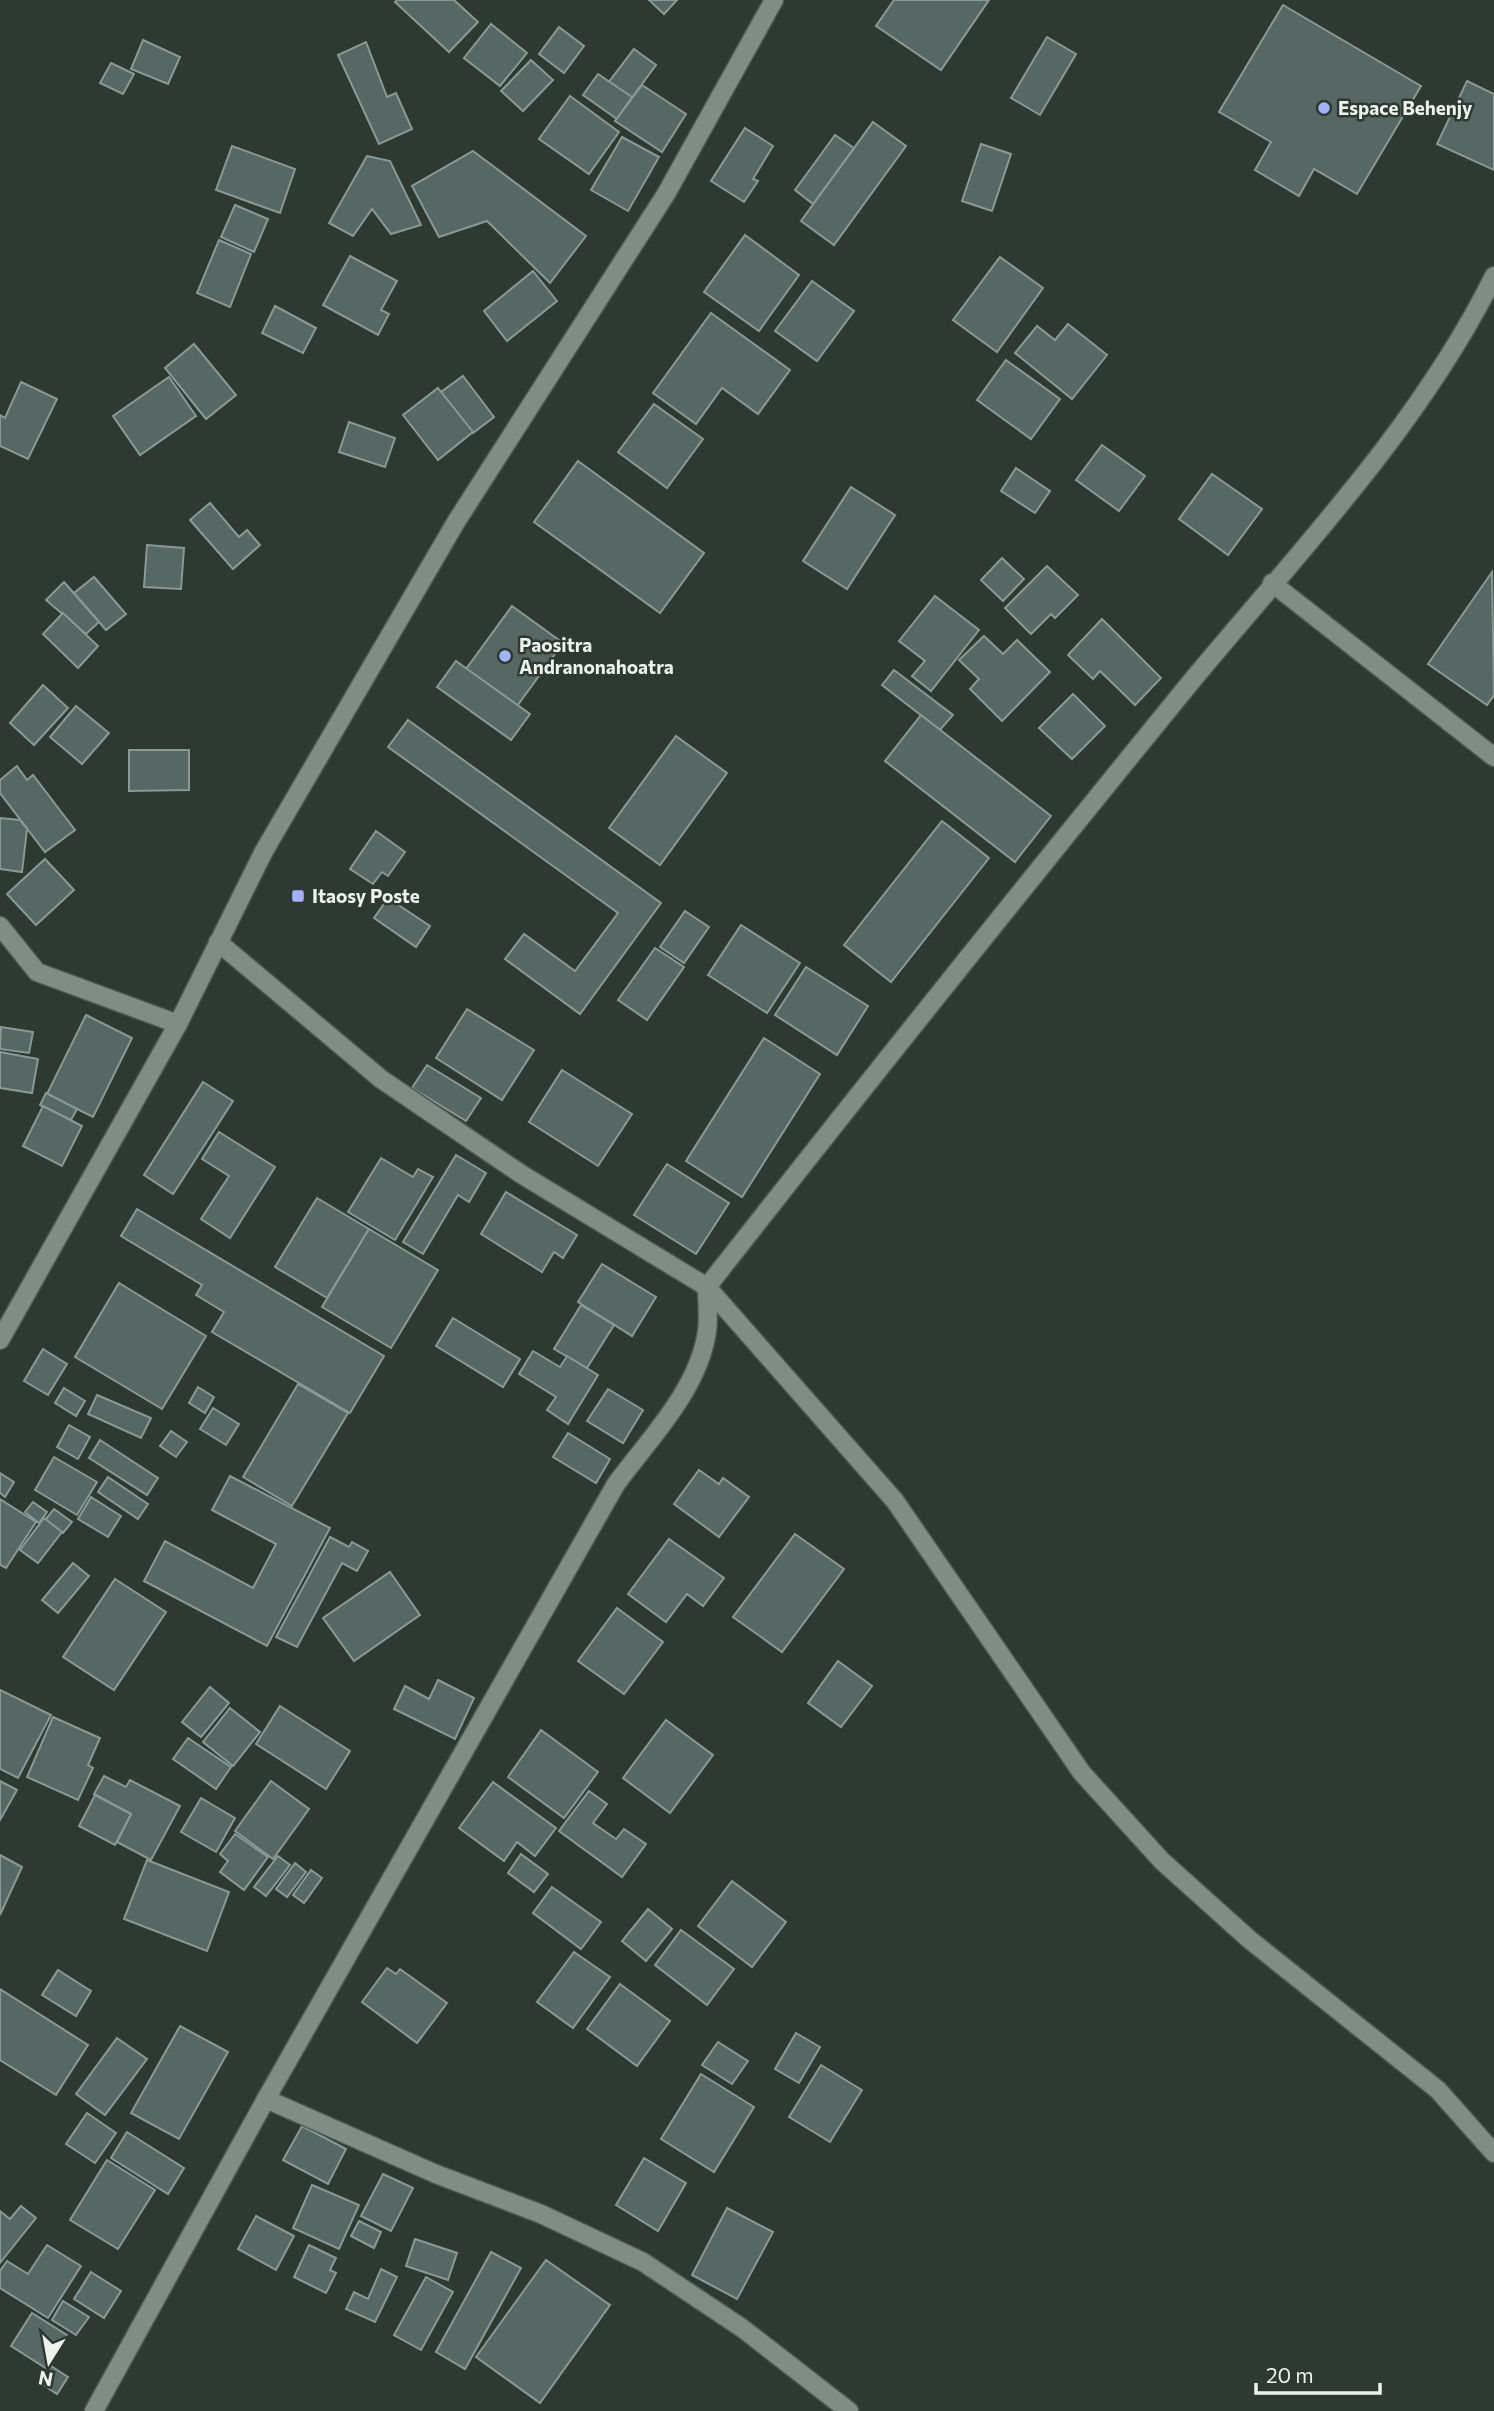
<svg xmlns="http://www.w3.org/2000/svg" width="1494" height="2411" font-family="Commissioner,sans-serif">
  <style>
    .building { fill: #576764; stroke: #899a96; stroke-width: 2 }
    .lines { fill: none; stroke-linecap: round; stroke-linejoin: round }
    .minor-casing { stroke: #4d5750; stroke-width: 21 }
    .minor { stroke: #7f8d84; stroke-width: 18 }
    .poi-dot { fill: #a3b2fd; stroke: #2d3931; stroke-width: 2.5 }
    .labels { text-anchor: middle; stroke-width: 5; stroke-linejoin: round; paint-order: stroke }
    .poi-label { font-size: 19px; font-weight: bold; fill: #ecf3ee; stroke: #2d3931; text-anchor: start }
  </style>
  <rect width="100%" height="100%" fill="#2d3931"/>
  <!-- building -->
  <g class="building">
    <path d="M397,0H454L478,22L449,52L395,2Z"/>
    <path d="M649,0H677L664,14Z"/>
    <path d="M894,0H989L941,70L876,26Z"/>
    <path d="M1283,5L1421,86L1357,194L1314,169L1299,196L1255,170L1271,142L1219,112Z"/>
    <path d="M491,24L527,53L500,86L464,58Z"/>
    <path d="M559,27L584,46L564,73L539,54Z"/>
    <path d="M1047,37L1076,54L1040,115L1011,98Z"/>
    <path d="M143,40L180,57L168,84L131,69Z"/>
    <path d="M366,42L387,97L396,93L412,129L379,144L338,55Z"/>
    <path d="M634,49L656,65L628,103L605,87Z"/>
    <path d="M531,60L553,80L523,111L501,91Z"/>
    <path d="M111,63L134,74L123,94L100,83Z"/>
    <path d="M598,74L632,97L617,119L583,95Z"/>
    <path d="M1467,81L1494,94V170L1437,144Z"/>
    <path d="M642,85L686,114L662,152L615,121Z"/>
    <path d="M570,96L619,132L589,174L539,139Z"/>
    <path d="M873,122L906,146L834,245L801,221Z"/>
    <path d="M745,128L773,146L753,179L758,181L744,202L711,181Z"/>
    <path d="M835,135L854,148L813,204L795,190Z"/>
    <path d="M622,137L659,157L628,211L591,190Z"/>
    <path d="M981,144L1011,154L992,211L962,201Z"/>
    <path d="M232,146L295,169L280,213L216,190Z"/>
    <path d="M473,151L586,236L550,283L487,221L439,237L412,186Z"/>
    <path d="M367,156L390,161L421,225L391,234L372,209L353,236L329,223Z"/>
    <path d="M235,205L268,219L254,252L221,237Z"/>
    <path d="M745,235L799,275L759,331L704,292Z"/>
    <path d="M219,240L251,254L230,307L197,293Z"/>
    <path d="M350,256L397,281L381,310L389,314L378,335L323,305Z"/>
    <path d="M1000,257L1043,288L997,352L953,320Z"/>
    <path d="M533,271L557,301L507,341L484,311Z"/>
    <path d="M812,281L854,311L817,361L775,331Z"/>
    <path d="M275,306L316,328L303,353L262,333Z"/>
    <path d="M711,313L790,370L758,414L722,388L696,424L653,393Z"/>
    <path d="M1068,324L1107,355L1072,399L1015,353L1037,326L1055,340Z"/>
    <path d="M194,344L236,395L206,419L165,368Z"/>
    <path d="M1006,360L1060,399L1031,439L977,400Z"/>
    <path d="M463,376L494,417L473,433L441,392Z"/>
    <path d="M169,377L196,416L140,455L113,416Z"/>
    <path d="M21,382L57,399L28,459L0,446V415L5,418Z"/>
    <path d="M438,388L473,432L438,460L403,415Z"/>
    <path d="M654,404L703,439L667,488L618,452Z"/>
    <path d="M349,422L395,438L385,467L339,452Z"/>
    <path d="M1102,445L1145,476L1119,511L1076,480Z"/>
    <path d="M578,461L704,553L660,613L534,522Z"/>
    <path d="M1016,468L1050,491L1035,513L1001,491Z"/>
    <path d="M1212,474L1262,509L1228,555L1179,519Z"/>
    <path d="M851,487L895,515L847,589L803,561Z"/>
    <path d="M210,503L239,537L247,530L260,545L233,569L190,520Z"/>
    <path d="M147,545L184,548L181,589L144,587Z"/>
    <path d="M1002,558L1024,579L1003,601L981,580Z"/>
    <path d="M1047,566L1078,595L1055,618L1051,614L1031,634L1005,608Z"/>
    <path d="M1492,572L1494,695L1487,705L1428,664Z"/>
    <path d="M94,577L126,614L106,630L74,593Z"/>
    <path d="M64,582L99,622L86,634L46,600Z"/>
    <path d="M935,596L979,630L931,691L912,676L925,661L899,641Z"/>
    <path d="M512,606L563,643L517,706L466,669Z"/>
    <path d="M63,613L98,646L78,668L43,634Z"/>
    <path d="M1102,619L1161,678L1135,705L1100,671L1093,679L1068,655Z"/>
    <path d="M984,636L1003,654L1017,640L1050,672L1002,721L970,689L979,679L959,660Z"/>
    <path d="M456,661L530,714L511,740L437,687Z"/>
    <path d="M894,670L953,715L940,730L882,685Z"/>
    <path d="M43,685L68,708L34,745L10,723Z"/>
    <path d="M1073,694L1105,726L1072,759L1039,728Z"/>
    <path d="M76,706L109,733L82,764L50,737Z"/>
    <path d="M921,715L1051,816L1015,862L885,761Z"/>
    <path d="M408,720L661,903L580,1014L505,959L524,934L575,971L618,913L388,747Z"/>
    <path d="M676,736L727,773L660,865L609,828Z"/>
    <path d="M129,750H189V790L129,791Z"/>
    <path d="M17,766L27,780L33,775L75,830L45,852L0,793V780Z"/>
    <path d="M0,818L20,820L27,829L22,872L0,869Z"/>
    <path d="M942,821L989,858L891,982L844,945Z"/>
    <path d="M376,831L405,852L388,876L382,872L373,884L350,869Z"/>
    <path d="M45,859L74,890L36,925L7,894Z"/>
    <path d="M388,898L430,926L416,947L374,918Z"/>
    <path d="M685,911L709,927L684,963L660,947Z"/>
    <path d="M741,925L800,963L767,1013L708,975Z"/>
    <path d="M655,948L684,967L647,1020L618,1000Z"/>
    <path d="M806,967L868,1006L837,1055L775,1015Z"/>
    <path d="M467,1009L534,1050L502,1100L436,1058Z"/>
    <path d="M86,1015L132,1038L93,1117L47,1094Z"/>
    <path d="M1,1027L33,1032L29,1053L0,1049Z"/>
    <path d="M764,1038L820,1074L742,1197L686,1161Z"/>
    <path d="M0,1052L38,1059L32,1093L0,1088Z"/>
    <path d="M427,1065L481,1098L466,1121L412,1088Z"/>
    <path d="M562,1070L632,1114L598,1166L529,1122Z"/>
    <path d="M203,1082L233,1101L173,1194L144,1175Z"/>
    <path d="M46,1093L77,1109L71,1120L40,1105Z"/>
    <path d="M43,1106L82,1126L62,1166L23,1146Z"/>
    <path d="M219,1132L275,1167L230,1238L201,1219L229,1176L202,1159Z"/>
    <path d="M456,1155L486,1173L469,1202L458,1195L423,1254L403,1242Z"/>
    <path d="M381,1158L413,1177L418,1169L433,1177L395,1240L348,1212Z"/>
    <path d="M667,1164L729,1203L696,1254L634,1215Z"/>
    <path d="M506,1192L577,1235L563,1258L554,1252L542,1272L481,1234Z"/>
    <path d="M317,1198L369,1229L327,1298L275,1267Z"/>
    <path d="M137,1209L384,1356L350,1413L212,1332L224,1312L196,1295L202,1285L121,1236Z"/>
    <path d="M369,1229L438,1270L391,1348L322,1307Z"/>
    <path d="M602,1264L656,1297L632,1336L578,1302Z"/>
    <path d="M119,1283L206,1336L162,1409L75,1357Z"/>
    <path d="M581,1305L614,1325L587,1368L554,1349Z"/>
    <path d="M453,1318L520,1359L503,1387L436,1346Z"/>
    <path d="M43,1349L67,1364L48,1395L24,1381Z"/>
    <path d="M533,1351L560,1367L567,1356L598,1375L568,1424L547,1410L556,1397L519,1374Z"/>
    <path d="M298,1384L348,1413L292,1506L243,1477Z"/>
    <path d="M198,1387L214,1397L205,1413L189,1403Z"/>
    <path d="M64,1388L85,1401L76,1416L55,1403Z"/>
    <path d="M608,1389L643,1410L623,1443L587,1421Z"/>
    <path d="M97,1395L151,1418L141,1438L88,1414Z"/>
    <path d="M213,1408L239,1424L226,1445L200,1429Z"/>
    <path d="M69,1425L90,1437L78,1459L57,1447Z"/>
    <path d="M171,1431L187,1442L176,1457L160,1446Z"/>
    <path d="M568,1433L610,1459L596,1483L553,1457Z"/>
    <path d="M100,1440L158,1478L147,1495L89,1458Z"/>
    <path d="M54,1457L97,1482L77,1515L35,1490Z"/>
    <path d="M699,1470L719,1484L723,1478L749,1497L719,1537L674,1504Z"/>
    <path d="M0,1473L14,1482L5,1497L0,1493Z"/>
    <path d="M230,1476L330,1528L267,1646L144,1581L165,1541L253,1588L276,1544L212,1510Z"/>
    <path d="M108,1477L148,1504L138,1519L98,1492Z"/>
    <path d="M91,1497L121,1516L108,1537L78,1519Z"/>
    <path d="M0,1499L36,1522L6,1568L0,1565Z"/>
    <path d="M33,1502L47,1512L39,1523L25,1512Z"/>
    <path d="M54,1509L72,1522L63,1533L45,1520Z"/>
    <path d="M44,1518L62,1532L38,1563L20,1550Z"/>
    <path d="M795,1534L844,1569L782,1652L733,1617Z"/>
    <path d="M330,1537L349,1547L352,1542L368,1551L357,1571L342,1563L297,1647L276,1637Z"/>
    <path d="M669,1539L724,1578L703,1606L687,1594L666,1622L628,1594Z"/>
    <path d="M73,1563L89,1576L58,1613L42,1600Z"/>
    <path d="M390,1572L420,1615L354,1661L323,1618Z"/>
    <path d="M115,1579L166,1612L114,1690L63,1657Z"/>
    <path d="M617,1608L663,1642L624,1694L578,1661Z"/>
    <path d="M838,1661L872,1686L841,1727L808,1703Z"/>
    <path d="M438,1680L474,1698L455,1739L394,1709L405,1686L429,1699Z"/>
    <path d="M210,1687L229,1703L201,1737L182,1722Z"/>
    <path d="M0,1690L51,1715L18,1778L0,1769Z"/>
    <path d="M280,1706L350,1751L326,1789L256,1744Z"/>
    <path d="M230,1708L260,1732L233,1766L203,1742Z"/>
    <path d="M53,1717L100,1738L88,1765L93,1768L78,1800L27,1777Z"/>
    <path d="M666,1720L713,1755L670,1813L623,1778Z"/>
    <path d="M541,1730L598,1772L564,1818L508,1777Z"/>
    <path d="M188,1738L231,1767L216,1789L173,1759Z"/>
    <path d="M104,1776L126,1787L130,1780L180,1806L151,1860L117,1842L131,1814L94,1794Z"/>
    <path d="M0,1781L17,1790L0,1820Z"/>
    <path d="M271,1781L309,1809L273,1859L235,1831Z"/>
    <path d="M493,1782L556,1828L535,1856L517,1842L504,1861L459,1828Z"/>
    <path d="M589,1791L607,1804L593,1823L616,1839L624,1829L646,1844L622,1877L559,1831Z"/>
    <path d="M95,1795L131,1814L115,1845L79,1826Z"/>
    <path d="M201,1798L235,1818L216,1852L181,1832Z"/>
    <path d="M235,1834L268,1857L244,1890L220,1872L228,1861L220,1854Z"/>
    <path d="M521,1854L548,1874L534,1892L508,1873Z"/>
    <path d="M0,1855L22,1867L0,1915Z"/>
    <path d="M278,1856L290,1865L266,1896L254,1887Z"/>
    <path d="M147,1860L229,1892L207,1951L124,1919Z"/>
    <path d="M295,1863L306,1872L287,1897L276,1889Z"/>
    <path d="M311,1870L322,1878L304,1903L293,1895Z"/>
    <path d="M732,1881L786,1922L752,1967L698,1926Z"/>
    <path d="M552,1887L601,1922L581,1949L533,1913Z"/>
    <path d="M648,1909L672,1929L646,1961L622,1941Z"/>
    <path d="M681,1930L734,1969L707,2005L655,1965Z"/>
    <path d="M574,1952L610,1977L573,2028L537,2002Z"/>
    <path d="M387,1968L396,1974L400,1969L447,2003L417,2043L362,2002Z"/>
    <path d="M58,1970L91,1991L76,2016L42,1995Z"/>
    <path d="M620,1984L670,2021L637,2066L587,2029Z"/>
    <path d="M0,1989L88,2045L56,2095L0,2060Z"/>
    <path d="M180,2026L228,2052L179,2139L131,2113Z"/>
    <path d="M796,2033L820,2047L799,2083L775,2069Z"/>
    <path d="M117,2038L147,2059L105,2115L76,2094Z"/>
    <path d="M718,2042L748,2061L732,2084L702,2065Z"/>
    <path d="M821,2065L862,2090L830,2142L789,2117Z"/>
    <path d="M701,2074L754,2107L714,2172L661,2139Z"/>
    <path d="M87,2113L116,2133L95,2163L66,2144Z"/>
    <path d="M302,2126L346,2149L328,2184L283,2160Z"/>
    <path d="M127,2132L184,2168L168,2194L111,2158Z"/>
    <path d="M644,2158L686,2183L658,2231L616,2205Z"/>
    <path d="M107,2160L155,2190L118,2249L70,2220Z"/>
    <path d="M383,2174L413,2188L391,2231L361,2216Z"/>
    <path d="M312,2185L359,2205L339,2249L293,2228Z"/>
    <path d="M21,2206L36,2218L0,2263V2211L10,2219Z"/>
    <path d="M727,2208L773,2232L737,2299L692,2275Z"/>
    <path d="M256,2216L294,2236L276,2270L238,2249Z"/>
    <path d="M359,2221L381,2232L374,2248L351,2236Z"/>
    <path d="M415,2239L457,2253L448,2280L406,2266Z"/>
    <path d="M47,2245L81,2266L48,2318L0,2288V2271L7,2261L28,2274Z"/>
    <path d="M309,2245L336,2258L330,2270L336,2273L326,2293L294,2277Z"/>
    <path d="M491,2252L521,2268L465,2369L436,2352Z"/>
    <path d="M546,2260L610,2305L540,2403L476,2357Z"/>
    <path d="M381,2269L397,2277L375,2322L346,2309L354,2292L368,2299Z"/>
    <path d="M91,2272L121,2291L104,2318L74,2299Z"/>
    <path d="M426,2277L453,2292L421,2350L394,2335Z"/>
    <path d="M63,2301L89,2317L76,2335L52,2320Z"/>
    <path d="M32,2313L67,2335L48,2364L68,2377L57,2394L39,2382L47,2369L11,2346Z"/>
  </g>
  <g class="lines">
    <defs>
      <g id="minor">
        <path d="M1272,583L1494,757"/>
        <path d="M0,926L37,972L178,1024"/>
        <path d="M218,942L381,1079L521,1174L707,1287L895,1501L1082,1773L1162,1861L1250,1940L1438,2090L1494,2153"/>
        <path d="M0,1340L178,1024L264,851L456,522L666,194L774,0"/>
        <path d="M266,2099L436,2174L541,2214L643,2262L742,2328L849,2411"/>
        <path d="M94,2411L266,2099L616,1484C650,1438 699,1389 707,1331C709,1317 707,1301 707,1287C866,1084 1027,883 1190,683C1296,555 1420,426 1494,276"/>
      </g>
    </defs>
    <!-- minor casing -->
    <use href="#minor" class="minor-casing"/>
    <!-- minor -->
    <use href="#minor" class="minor"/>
  </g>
  <!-- markers -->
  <g class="poi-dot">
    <circle cx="1324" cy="108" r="7"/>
    <circle cx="505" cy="656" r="7"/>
    <rect x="291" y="889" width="14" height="14" rx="3.5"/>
  </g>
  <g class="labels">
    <!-- poi labels -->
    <g class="poi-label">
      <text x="1338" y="115">Espace Behenjy</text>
      <text x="519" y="652">Paositra<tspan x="519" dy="22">Andranonahoatra</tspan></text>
      <text x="312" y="903">Itaosy Poste</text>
    </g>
  </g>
  <!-- north arrow -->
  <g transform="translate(49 2362) rotate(191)" stroke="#2d3931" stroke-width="5" paint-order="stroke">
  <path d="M0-5L12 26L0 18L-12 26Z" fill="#ecf3ee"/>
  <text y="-10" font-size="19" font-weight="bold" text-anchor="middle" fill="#ecf3ee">N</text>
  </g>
  <!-- scale -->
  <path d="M1256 2383v10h124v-10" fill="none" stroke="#ecf3ee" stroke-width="3.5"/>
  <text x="1266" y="2383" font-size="21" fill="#ecf3ee" stroke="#2d3931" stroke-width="5" paint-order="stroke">20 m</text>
</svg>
